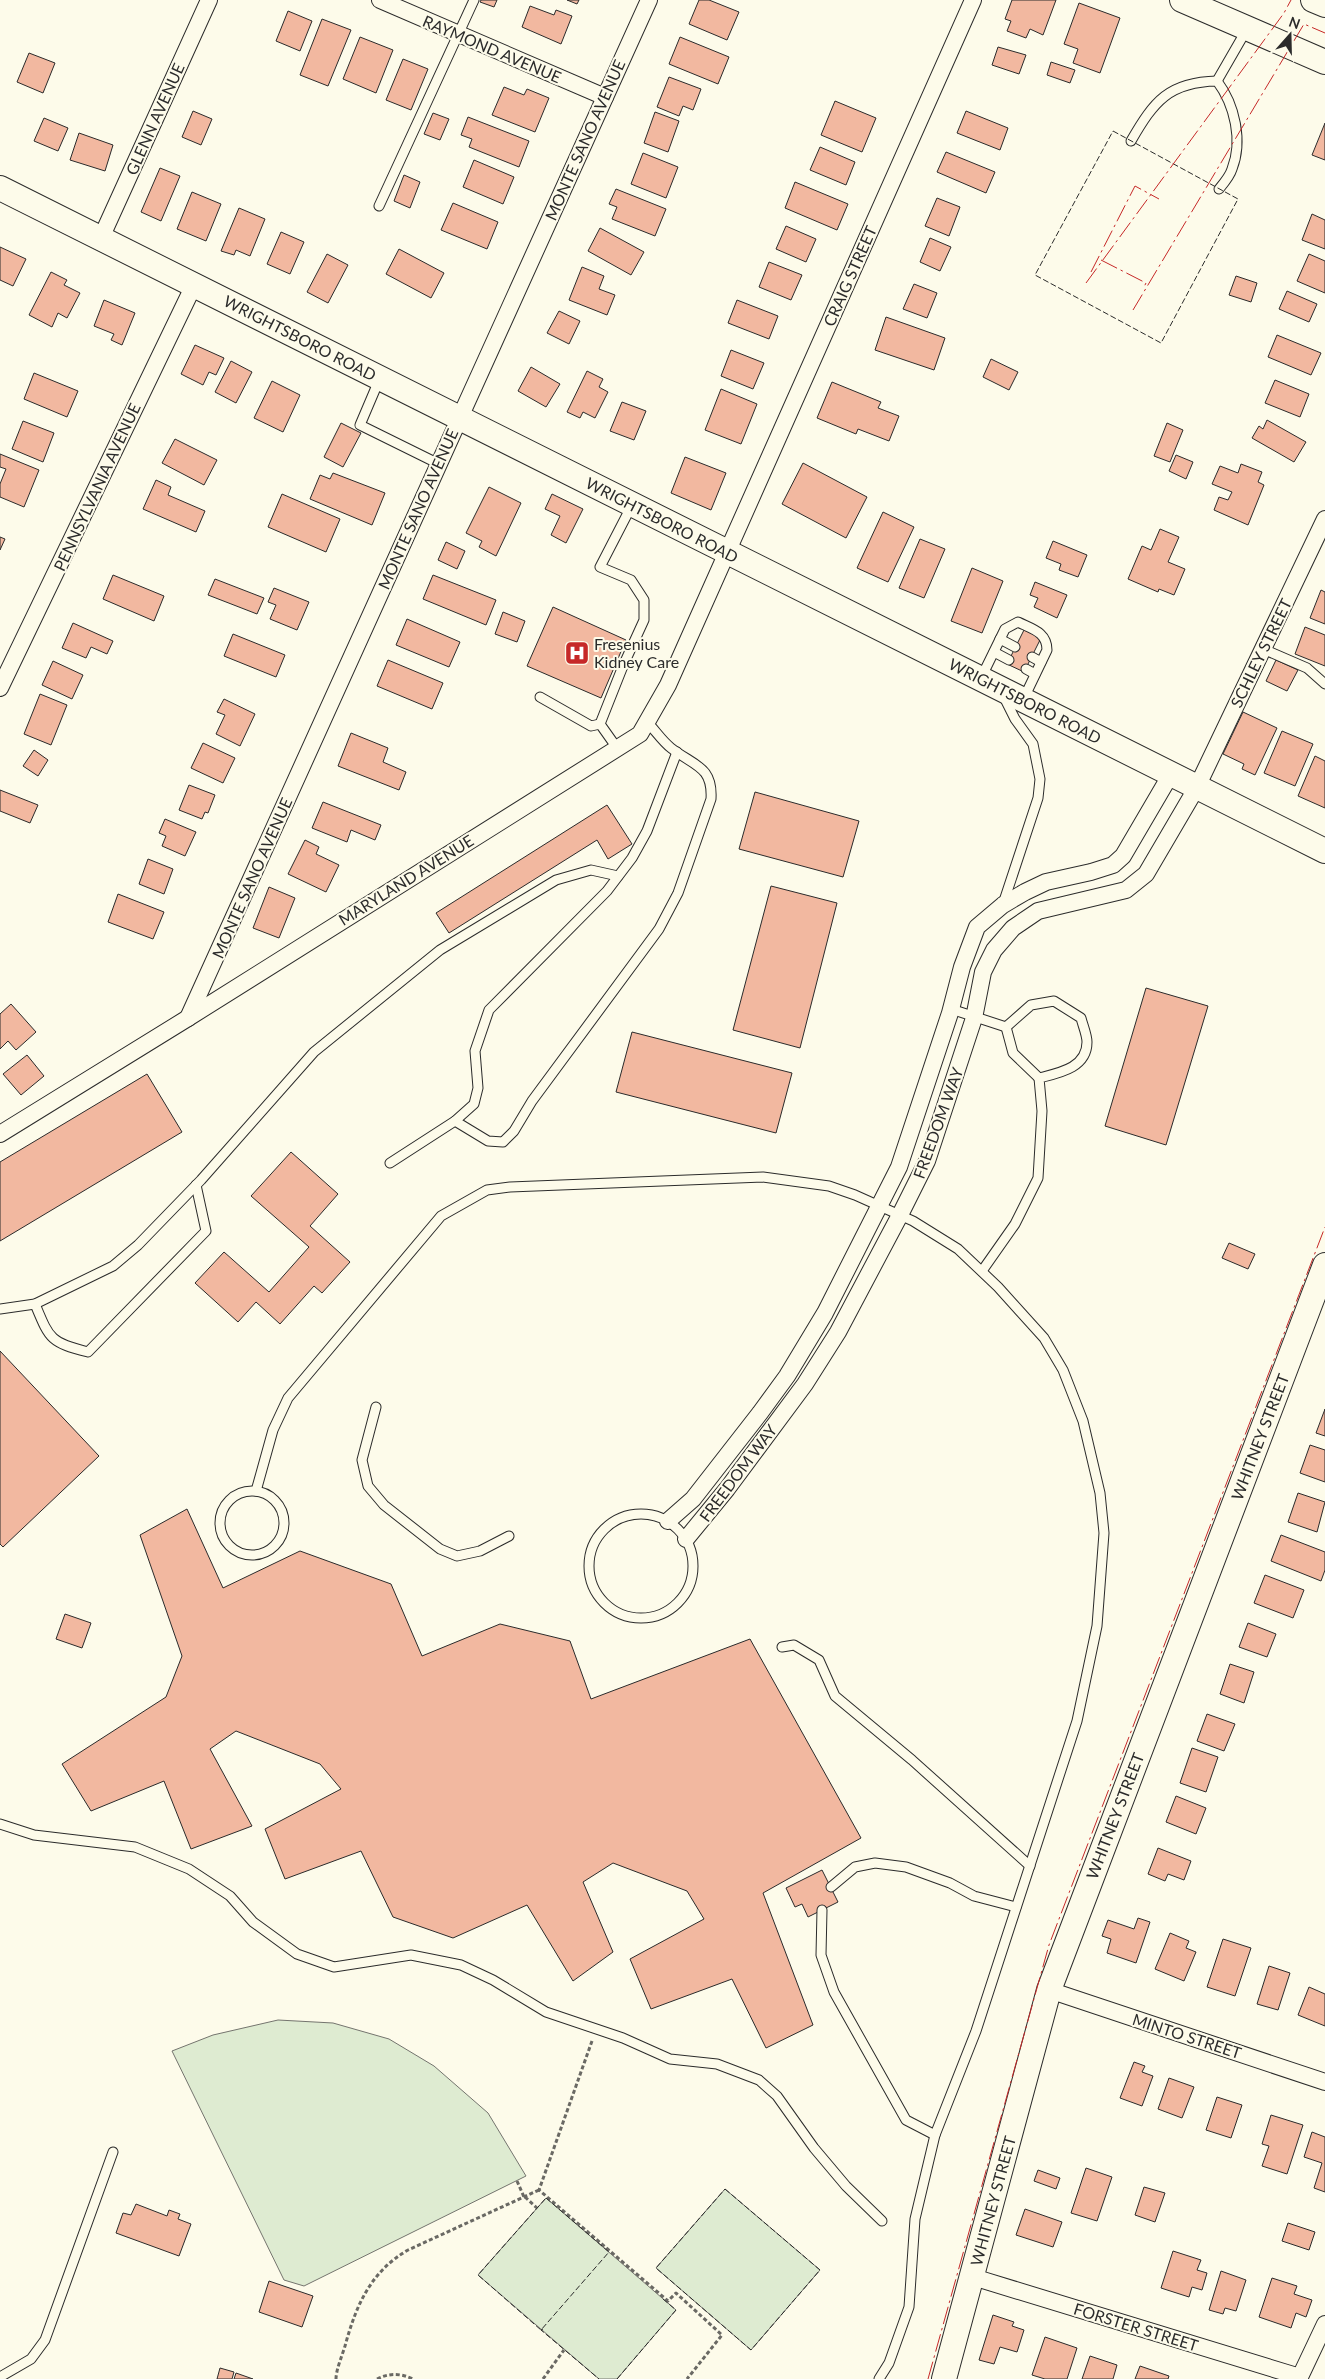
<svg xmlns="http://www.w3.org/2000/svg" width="1325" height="2379" font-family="Lato,sans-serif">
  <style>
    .green { fill: #deebd1; stroke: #74746e }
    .building { fill: #f2b8a0; stroke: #2b2b2b }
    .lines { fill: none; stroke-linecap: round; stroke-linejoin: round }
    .lane-casing { stroke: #2b2b2b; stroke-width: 11 }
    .street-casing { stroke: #2b2b2b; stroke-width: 18 }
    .secondary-casing { stroke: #2b2b2b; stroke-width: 26 }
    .path { stroke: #6a6964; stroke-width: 3; stroke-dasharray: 4 2.5; stroke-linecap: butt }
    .lane { stroke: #fdfbea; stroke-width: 9 }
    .street { stroke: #fdfbea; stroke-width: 16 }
    .secondary { stroke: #fdfbea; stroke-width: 24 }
    .fence { stroke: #2b2b2b; stroke-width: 1; stroke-dasharray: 6 2.5; stroke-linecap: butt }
    .power { stroke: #c62828; stroke-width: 1; stroke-dasharray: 18 4 2.5 4; stroke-linecap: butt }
    .labels { text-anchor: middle; stroke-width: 4; stroke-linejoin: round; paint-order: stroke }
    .street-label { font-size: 16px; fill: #2b2b2b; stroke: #fdfbea }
    .poi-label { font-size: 16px; fill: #2b2b2b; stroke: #fdfbea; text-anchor: start }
  </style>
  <rect width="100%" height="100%" fill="#fdfbea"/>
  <!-- green -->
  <g class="green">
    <path d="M278,2020L333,2023L389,2039L434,2066L488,2113L526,2176L304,2286L284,2280L172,2051L213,2035Z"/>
    <path d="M725,2189L820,2270L751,2350L656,2268Z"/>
    <path d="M546,2198L676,2310L617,2379H599L478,2275Z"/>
  </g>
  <!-- building -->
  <g class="building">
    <path d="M481,0H497L494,7L480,2Z"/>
    <path d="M567,0H579L577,4Z"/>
    <path d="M699,0H709L739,12L727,40L689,24Z"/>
    <path d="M1012,0H1056L1043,35L1030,29L1026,38L1007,31L1011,21L1005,19Z"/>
    <path d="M1079,3L1120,18L1100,73L1073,63L1078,49L1064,44Z"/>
    <path d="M530,6L554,15L556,10L572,16L561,44L522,27Z"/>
    <path d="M288,11L312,21L300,51L276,41Z"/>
    <path d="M322,19L351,30L328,86L300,75Z"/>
    <path d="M360,37L393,50L376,93L343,79Z"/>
    <path d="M680,37L729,57L718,84L669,64Z"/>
    <path d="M998,47L1026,55L1019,74L992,65Z"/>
    <path d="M29,53L55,63L43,93L17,82Z"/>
    <path d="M403,59L428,69L411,110L386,100Z"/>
    <path d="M1051,62L1075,70L1070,83L1047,75Z"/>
    <path d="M669,77L701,89L693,110L683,106L679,116L657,107Z"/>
    <path d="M504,87L524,95L527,89L549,98L535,132L492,115Z"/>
    <path d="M835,101L876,118L862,152L821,135Z"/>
    <path d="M193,111L212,119L201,145L182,137Z"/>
    <path d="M966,111L1008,128L1000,150L957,133Z"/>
    <path d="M655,112L679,121L668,152L644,143Z"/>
    <path d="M433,113L449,119L440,140L424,134Z"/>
    <path d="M468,117L529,141L519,167L469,147L472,139L461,135Z"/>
    <path d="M44,118L68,128L58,151L34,141Z"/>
    <path d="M1325,123V160L1312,155Z"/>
    <path d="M79,133L113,145L105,171L70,160Z"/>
    <path d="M820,147L855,162L846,185L810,170Z"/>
    <path d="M946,152L995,172L986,193L937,172Z"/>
    <path d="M643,153L678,167L666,198L631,184Z"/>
    <path d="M474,160L514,177L503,204L463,187Z"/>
    <path d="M160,168L180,176L161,221L141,212Z"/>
    <path d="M404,175L420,182L410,208L394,201Z"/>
    <path d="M795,182L848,204L837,230L785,208Z"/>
    <path d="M616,189L666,209L655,236L612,219L617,207L609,204Z"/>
    <path d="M192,192L221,204L206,241L177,229Z"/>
    <path d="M937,198L960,207L949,236L925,226Z"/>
    <path d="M453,203L498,222L487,249L441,230Z"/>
    <path d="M239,208L265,219L250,256L236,250L234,255L221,251Z"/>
    <path d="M1312,214L1325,220V249L1302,240Z"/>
    <path d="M786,226L816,239L806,262L776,249Z"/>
    <path d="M600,228L644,252L631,275L588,251Z"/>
    <path d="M281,232L304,242L290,274L267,264Z"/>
    <path d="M930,238L951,247L940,271L920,262Z"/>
    <path d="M0,247L26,259L13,286L0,280Z"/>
    <path d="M399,249L444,273L431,298L386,274Z"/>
    <path d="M327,254L348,265L328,303L307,292Z"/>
    <path d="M1309,254L1325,261V293L1297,281Z"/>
    <path d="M769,262L802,275L791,300L759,287Z"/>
    <path d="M582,267L604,276L599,289L615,295L607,315L569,300Z"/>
    <path d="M51,272L67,280L64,285L80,293L67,318L58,313L52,327L29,315Z"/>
    <path d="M1236,276L1257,283L1251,302L1229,295Z"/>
    <path d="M914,284L937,293L927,318L903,309Z"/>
    <path d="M1287,291L1317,304L1309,322L1279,309Z"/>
    <path d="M104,300L135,313L122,345L111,340L114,334L94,326Z"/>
    <path d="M737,300L778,316L769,339L728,323Z"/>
    <path d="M559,311L580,321L569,344L547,333Z"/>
    <path d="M886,317L945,338L934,370L875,350Z"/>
    <path d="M1277,335L1321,353L1311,375L1268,357Z"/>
    <path d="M195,345L224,358L216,375L209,372L203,385L181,374Z"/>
    <path d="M731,350L764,363L753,389L721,376Z"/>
    <path d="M991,359L1018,372L1009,390L983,377Z"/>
    <path d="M231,361L252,372L236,403L215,392Z"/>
    <path d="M531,367L560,384L546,407L518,391Z"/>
    <path d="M587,371L603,379L599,387L608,392L595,418L583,412L580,418L567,412Z"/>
    <path d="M34,373L78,391L67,417L24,399Z"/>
    <path d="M1275,380L1309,394L1300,417L1265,403Z"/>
    <path d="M272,381L300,395L283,432L254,418Z"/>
    <path d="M832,382L881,402L878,408L899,416L889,441L858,429L856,434L817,418Z"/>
    <path d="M721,389L757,404L741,444L705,430Z"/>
    <path d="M622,402L646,411L634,440L610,431Z"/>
    <path d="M1267,420L1306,442L1294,462L1252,438L1259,426L1263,429Z"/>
    <path d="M23,421L54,433L43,462L12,449Z"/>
    <path d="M341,423L361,433L343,467L324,457Z"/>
    <path d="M1167,423L1183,430L1170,462L1154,456Z"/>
    <path d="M175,439L217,460L204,485L162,463Z"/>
    <path d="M0,454L39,470L24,507L0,497V484L6,469L0,467Z"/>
    <path d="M1176,455L1193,462L1186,479L1169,471Z"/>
    <path d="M685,457L726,473L711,510L671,493Z"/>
    <path d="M803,463L867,497L846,538L782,504Z"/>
    <path d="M1241,464L1262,472L1258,482L1264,485L1248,525L1214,510L1219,497L1228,500L1232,492L1212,484L1220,466L1238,473Z"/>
    <path d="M333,473L385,493L372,525L310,499L320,475L330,479Z"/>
    <path d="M156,480L171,487L168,495L205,511L196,532L143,509Z"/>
    <path d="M489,487L521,503L496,556L479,547L482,541L466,533Z"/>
    <path d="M282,494L340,519L326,552L268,527Z"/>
    <path d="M552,494L583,509L566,543L551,535L560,516L545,509Z"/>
    <path d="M883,512L914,527L888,582L857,568Z"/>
    <path d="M1160,529L1179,537L1168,562L1185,569L1174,595L1159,589L1158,592L1128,579L1142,546L1151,550Z"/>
    <path d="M0,537L5,539L0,550Z"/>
    <path d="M920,539L945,549L924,598L899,588Z"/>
    <path d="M1053,541L1087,555L1078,577L1059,570L1061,564L1046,558Z"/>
    <path d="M446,542L465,551L457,569L438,560Z"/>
    <path d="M972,568L1003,581L982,633L951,621Z"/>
    <path d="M113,575L164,596L154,621L103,599Z"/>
    <path d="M433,575L496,600L486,625L423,599Z"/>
    <path d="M215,579L264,598L257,614L208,595Z"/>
    <path d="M1035,582L1067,595L1057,618L1034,607L1038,598L1030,595Z"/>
    <path d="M274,588L309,602L297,630L270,619L276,605L268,602Z"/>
    <path d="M1321,590L1325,592V624L1310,618Z"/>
    <path d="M553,607L626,640L601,698L527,666Z"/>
    <path d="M503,612L525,621L517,642L495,634Z"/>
    <path d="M407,619L460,642L449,667L396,645Z"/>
    <path d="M73,623L113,641L107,654L91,647L86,658L62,648Z"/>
    <path d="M1305,627L1325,635V666L1295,654Z"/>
    <path d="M1024,630L1041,638L1024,672L1007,664Z"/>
    <path d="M233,634L285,655L276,677L224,656Z"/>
    <path d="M388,660L443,683L432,709L377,686Z"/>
    <path d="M1276,660L1298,670L1287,691L1266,681Z"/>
    <path d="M53,661L83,675L72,699L42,685Z"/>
    <path d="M40,694L67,705L51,745L24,734Z"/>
    <path d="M224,699L255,714L240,746L216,734L225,715L217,712Z"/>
    <path d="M1243,712L1277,728L1255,775L1242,769L1244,764L1223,754Z"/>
    <path d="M1282,731L1313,744L1295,786L1264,773Z"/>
    <path d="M351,733L388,748L383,762L406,772L399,790L338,766Z"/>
    <path d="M203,743L235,758L223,783L191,768Z"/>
    <path d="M34,750L48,760L38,776L23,766Z"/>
    <path d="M1315,756L1325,761V808L1298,796Z"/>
    <path d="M189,785L215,795L208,813L205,812L202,819L179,810Z"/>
    <path d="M0,790L38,805L30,823L0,811Z"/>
    <path d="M755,792L859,821L843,877L739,849Z"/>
    <path d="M323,802L381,825L375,840L351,830L347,842L312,828Z"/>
    <path d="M607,805L632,844L608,859L597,840L449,933L436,913Z"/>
    <path d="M165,819L196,832L185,856L162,846L166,836L159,833Z"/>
    <path d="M305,840L319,847L316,854L339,865L326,892L288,874Z"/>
    <path d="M148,859L173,869L164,894L139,884Z"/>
    <path d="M771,886L837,903L800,1048L733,1030Z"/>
    <path d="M269,887L295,898L279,938L253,928Z"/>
    <path d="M118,894L164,912L153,939L108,922Z"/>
    <path d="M1146,988L1208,1006L1166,1145L1105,1126Z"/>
    <path d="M11,1004L36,1032L16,1050L8,1041L0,1049V1014Z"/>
    <path d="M632,1032L792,1073L776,1133L616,1092Z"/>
    <path d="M27,1055L44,1076L21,1095L3,1074Z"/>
    <path d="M147,1074L182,1132L0,1241V1162Z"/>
    <path d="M291,1152L338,1194L310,1226L350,1262L322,1293L314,1286L280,1324L256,1302L238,1322L195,1283L224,1252L269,1292L309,1247L251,1196Z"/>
    <path d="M1229,1243L1255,1254L1248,1269L1222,1258Z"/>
    <path d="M0,1351L99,1456L3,1547L0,1544Z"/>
    <path d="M1325,1409V1436L1316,1433Z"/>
    <path d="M1310,1445L1325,1450V1482L1300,1473Z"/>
    <path d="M1298,1493L1325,1502L1317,1532L1288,1522Z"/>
    <path d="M187,1509L223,1588L300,1551L391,1584L422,1656L500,1624L570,1641L591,1699L750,1639L861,1838L763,1893L813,2025L766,2048L732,1979L651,2009L630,1959L704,1919L687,1891L613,1863L583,1882L613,1952L573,1981L527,1905L453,1938L393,1917L361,1851L285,1879L265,1829L341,1789L320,1764L236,1731L210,1749L252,1826L191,1849L164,1781L91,1811L62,1764L166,1697L182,1656L140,1535Z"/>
    <path d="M1281,1535L1325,1552V1570L1321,1581L1271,1561Z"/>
    <path d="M1265,1575L1304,1590L1293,1618L1254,1603Z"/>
    <path d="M65,1614L91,1623L82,1648L56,1639Z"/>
    <path d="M1248,1623L1276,1634L1267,1657L1239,1647Z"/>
    <path d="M1230,1664L1254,1672L1244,1703L1220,1694Z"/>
    <path d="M1207,1714L1235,1724L1224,1751L1197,1741Z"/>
    <path d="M1192,1748L1218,1757L1206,1792L1180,1783Z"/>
    <path d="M1176,1796L1206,1808L1196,1834L1166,1822Z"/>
    <path d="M1158,1848L1191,1861L1184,1880L1168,1874L1165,1881L1148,1874Z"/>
    <path d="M822,1870L838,1902L808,1917L802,1904L795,1907L786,1888Z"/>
    <path d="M1138,1918L1150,1922L1136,1963L1107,1953L1111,1939L1102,1936L1108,1920L1134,1929Z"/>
    <path d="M1170,1933L1189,1941L1186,1948L1196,1952L1184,1981L1155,1969Z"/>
    <path d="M1223,1939L1251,1948L1235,1996L1207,1987Z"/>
    <path d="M1269,1966L1290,1973L1278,2010L1257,2004Z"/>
    <path d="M1309,1987L1325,1994V2026L1298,2015Z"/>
    <path d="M1134,2062L1145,2066L1142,2072L1153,2076L1142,2106L1120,2098Z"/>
    <path d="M1169,2078L1194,2087L1182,2118L1158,2109Z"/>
    <path d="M1217,2097L1242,2105L1231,2138L1206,2130Z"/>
    <path d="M1271,2115L1303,2125L1287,2174L1262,2166L1269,2146L1262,2144Z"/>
    <path d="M1312,2132L1325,2137V2192L1314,2188L1322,2163L1304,2157Z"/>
    <path d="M1086,2168L1112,2177L1097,2221L1071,2213Z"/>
    <path d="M1038,2170L1060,2178L1056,2189L1034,2181Z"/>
    <path d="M1144,2187L1165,2193L1155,2222L1135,2215Z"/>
    <path d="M136,2204L167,2216L169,2210L180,2214L178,2219L191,2224L179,2256L116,2233L123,2213L131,2215Z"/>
    <path d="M1025,2209L1062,2222L1053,2247L1016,2235Z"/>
    <path d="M1288,2223L1315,2232L1309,2250L1282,2241Z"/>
    <path d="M1173,2251L1201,2260L1197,2270L1207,2273L1202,2290L1192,2287L1189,2297L1161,2288Z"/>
    <path d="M1221,2271L1246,2280L1236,2311L1225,2308L1223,2314L1209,2310Z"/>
    <path d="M1272,2278L1297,2286L1294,2294L1312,2300L1306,2317L1296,2313L1291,2328L1259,2317Z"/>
    <path d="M269,2281L313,2296L302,2327L259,2312Z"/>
    <path d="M993,2315L1014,2322L1012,2326L1024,2330L1017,2352L1000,2347L994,2364L979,2360Z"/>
    <path d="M1045,2337L1077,2348L1067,2379H1045L1032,2375Z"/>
    <path d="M1090,2356L1117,2365L1113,2379H1082Z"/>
    <path d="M1140,2366L1169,2376L1168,2379H1135Z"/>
    <path d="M220,2368L234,2372L232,2379H217Z"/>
    <path d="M236,2373L253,2379H234Z"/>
  </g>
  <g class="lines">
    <defs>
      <g id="lane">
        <path d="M1217,81L1247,29"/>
        <path d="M1131,141C1154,101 1169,82 1217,81C1235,105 1243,141 1232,169C1230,176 1224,183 1219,189"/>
        <path d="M379,206L474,0"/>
        <path d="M380,378L360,425L439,464"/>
        <path d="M1000,639L1015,647"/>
        <path d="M1263,649L1307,668L1325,684"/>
        <path d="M994,652L1009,660"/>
        <path d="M1032,657L1041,662"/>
        <path d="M1026,669L1035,674"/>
        <path d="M981,678L1005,629L1018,622C1032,629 1047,632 1047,650L1023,700"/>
        <path d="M1003,695L1015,719L1033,744L1040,779L1038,798L1003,904"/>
        <path d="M540,697L591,726L600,724"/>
        <path d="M617,748L600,724L623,666L644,620V600L631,580L600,567L632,505"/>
        <path d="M951,1009L1006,1027L1031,1005L1054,1001L1081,1018C1083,1026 1087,1035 1087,1042C1087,1068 1059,1073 1039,1078L1042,1111L1038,1178L1015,1224L982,1271"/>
        <path d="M1006,1027L1013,1053L1039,1078"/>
        <path d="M455,1121L488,1141L503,1142L514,1131L532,1101L659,929L678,893L711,799C713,766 694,766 671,748C662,741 655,730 647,722"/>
        <path d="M390,1163L455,1121L474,1104L478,1088L475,1051L489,1010L607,891L632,858L647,831L677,752"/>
        <path d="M35,1304C50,1340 50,1342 88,1352L206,1231L196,1185"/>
        <path d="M0,1309L35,1304L113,1266L138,1245L201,1180L314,1052L440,950L556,880L591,870L618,876"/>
        <path d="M376,1407L362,1460L368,1486L384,1505L440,1549L457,1556L480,1551L509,1536"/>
        <path d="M256,1491L273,1430L288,1398L441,1216L487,1190L510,1187L763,1177L829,1186L855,1195L913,1221L958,1249L998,1287L1044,1338L1063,1370L1083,1421L1100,1493L1104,1533L1097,1626L1077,1721L976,2031L935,2135L915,2219L909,2307L889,2363L879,2379"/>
        <circle cx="252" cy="1523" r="32"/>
        <circle cx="641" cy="1566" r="52"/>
        <path d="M782,1647L794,1645L819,1660L835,1696L912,1760L1030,1866"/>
        <path d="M0,1824L34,1835L135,1847L189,1869L230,1896L253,1922L297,1954L334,1967L411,1955L461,1965L493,1980L546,2012L623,2038L670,2059L717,2064L759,2080L777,2096L814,2148L846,2186L882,2221"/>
        <path d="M831,1887L855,1867L875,1863L906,1867L950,1883L974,1896L1016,1907"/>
        <path d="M822,1910L821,1955L834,1992L906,2120L935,2135"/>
        <path d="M0,2377L31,2359L45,2340L113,2152"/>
      </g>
      <g id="street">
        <path d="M380,0L605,97"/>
        <path d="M101,238L209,0"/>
        <path d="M0,688L194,285"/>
        <path d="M188,1018L649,0"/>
        <path d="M0,1134L188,1018L640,734L668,685L973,0"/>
        <path d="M668,1521L693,1499L760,1413L787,1376L825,1313L899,1167L950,1013L962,967L977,927L1003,905L1025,892L1046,882L1091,872L1113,865L1123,856L1171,774"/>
        <path d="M686,1539L727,1489L805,1384L838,1332L900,1215L927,1161L974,1018L983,972L994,950L1013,928L1038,911L1126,890L1146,874L1197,787L1325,519"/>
        <path d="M1049,1990L1325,2082"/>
        <path d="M973,2277L1300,2377"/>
        <path d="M1299,2379L1325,2324"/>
      </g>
      <g id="secondary">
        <path d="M1182,0L1325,62"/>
        <path d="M1313,0L1325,5"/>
        <path d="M0,188L1325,851"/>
        <path d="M944,2379L1049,1990L1325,1265"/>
      </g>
    </defs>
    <!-- lane casing -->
    <use href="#lane" class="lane-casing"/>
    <!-- street casing -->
    <use href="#street" class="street-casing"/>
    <!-- secondary casing -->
    <use href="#secondary" class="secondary-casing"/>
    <!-- path -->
    <g class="path">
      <path d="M592,2041L539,2190L668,2301L676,2293L722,2335L687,2379"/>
      <path d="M517,2181L524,2197"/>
      <path d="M525,2197L537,2208"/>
      <path d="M336,2379C336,2370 342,2356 345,2346C356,2306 370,2272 408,2250L539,2190"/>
      <path d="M377,2379C389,2373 400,2373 413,2379"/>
      <path d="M543,2379L564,2350"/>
    </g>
    <!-- lane -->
    <use href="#lane" class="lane"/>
    <!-- street -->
    <use href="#street" class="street"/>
    <!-- secondary -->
    <use href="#secondary" class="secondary"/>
    <!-- fence -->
    <g class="fence">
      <path d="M1113,131L1238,199L1161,343L1035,275Z"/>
      <path d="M725,2189L820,2270L751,2350L656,2268Z"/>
      <path d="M546,2198L609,2252L541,2330L478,2275Z"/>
      <path d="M543,2329L541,2330L599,2379"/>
      <path d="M617,2379L676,2310L663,2299"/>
    </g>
    <!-- power -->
    <g class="power">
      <path d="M1101,260L1146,283L1144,287"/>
      <path d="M1091,272L1135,186L1159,199"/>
      <path d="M1086,283L1284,13L1291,0"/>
      <path d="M1133,310L1304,24L1325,33"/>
      <path d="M928,2379L1049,1945L1325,1227"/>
    </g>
  </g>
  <!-- icons -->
  <defs>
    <symbol id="hospital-square" viewBox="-11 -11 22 22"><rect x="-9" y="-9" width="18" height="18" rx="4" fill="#c62828" stroke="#fdfbea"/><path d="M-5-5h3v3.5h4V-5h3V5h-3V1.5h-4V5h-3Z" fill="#fff"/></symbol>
  </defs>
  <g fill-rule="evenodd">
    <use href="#hospital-square" x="563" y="639" width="28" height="28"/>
  </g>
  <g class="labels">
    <!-- street labels -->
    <g class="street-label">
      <text transform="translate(492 49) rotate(23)" y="6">RAYMOND AVENUE</text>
      <text transform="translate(155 119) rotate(-66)" y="6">GLENN AVENUE</text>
      <text transform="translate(585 140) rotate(-66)" y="6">MONTE SANO AVENUE</text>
      <text transform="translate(850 276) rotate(-66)" y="6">CRAIG STREET</text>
      <text transform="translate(300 338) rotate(27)" y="6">WRIGHTSBORO ROAD</text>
      <text transform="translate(97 487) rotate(-65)" y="6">PENNSYLVANIA AVENUE</text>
      <text transform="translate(418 509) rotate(-66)" y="6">MONTE SANO AVENUE</text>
      <text transform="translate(662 520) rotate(27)" y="6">WRIGHTSBORO ROAD</text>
      <text transform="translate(1261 653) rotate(-64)" y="6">SCHLEY STREET</text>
      <text transform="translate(1025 701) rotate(27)" y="6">WRIGHTSBORO ROAD</text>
      <text transform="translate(252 878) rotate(-66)" y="6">MONTE SANO AVENUE</text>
      <text transform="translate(406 880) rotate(-32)" y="6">MARYLAND AVENUE</text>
      <text transform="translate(938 1123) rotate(-70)" y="6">FREEDOM WAY</text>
      <text transform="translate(1260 1437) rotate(-69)" y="6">WHITNEY STREET</text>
      <text transform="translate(738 1473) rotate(-53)" y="6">FREEDOM WAY</text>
      <text transform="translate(1115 1816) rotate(-69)" y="6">WHITNEY STREET</text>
      <text transform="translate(1187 2036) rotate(18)" y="6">MINTO STREET</text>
      <text transform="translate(993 2201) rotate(-75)" y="6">WHITNEY STREET</text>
      <text transform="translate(1136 2327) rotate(17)" y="6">FORSTER STREET</text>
    </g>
    <!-- poi labels -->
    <g class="poi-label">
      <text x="594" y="650">Fresenius<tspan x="594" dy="18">Kidney Care</tspan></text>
    </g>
  </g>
  <!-- north arrow -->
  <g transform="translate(1290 35) rotate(20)" stroke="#fdfbea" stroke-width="4" paint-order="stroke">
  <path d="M0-4L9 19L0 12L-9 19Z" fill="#2b2b2b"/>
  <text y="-8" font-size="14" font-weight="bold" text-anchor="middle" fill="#2b2b2b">N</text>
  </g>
</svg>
